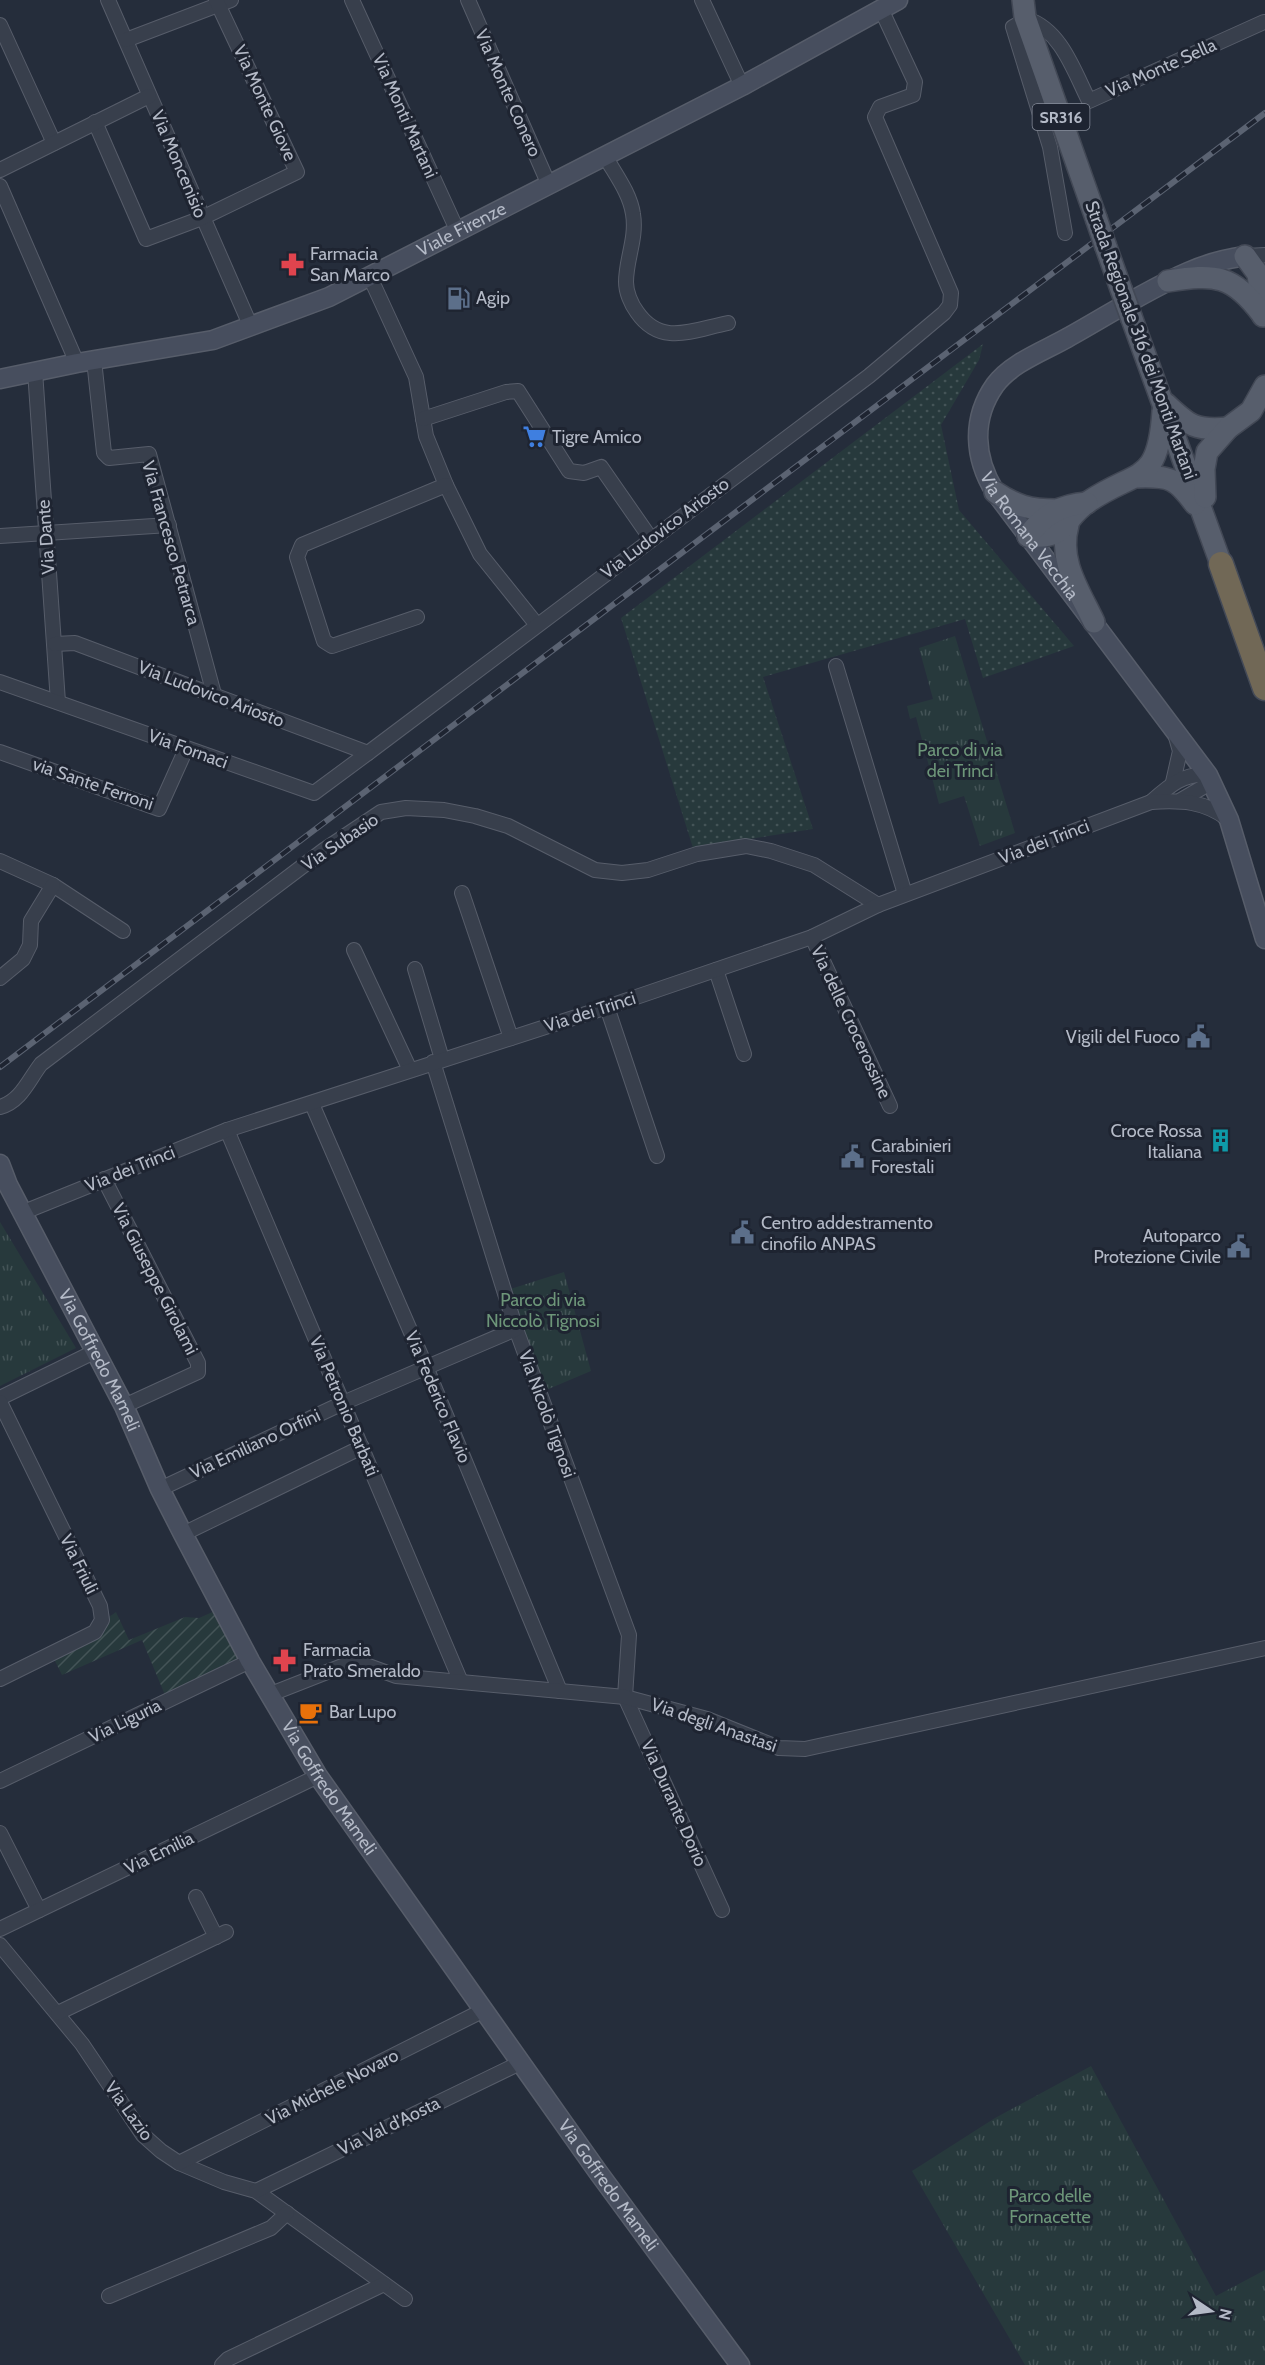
<svg xmlns="http://www.w3.org/2000/svg" width="1265" height="2365" font-family="Cabin,sans-serif">
  <style>
    .grass { fill: url(#grass-dots) }
    .park { fill: url(#park-tufts) }
    .garden { fill: url(#garden-furrows) }
    .lines { fill: none; stroke-linecap: round; stroke-linejoin: round }
    .street-casing { stroke: #575d6a; stroke-width: 16 }
    .secondary-casing { stroke: #575d6a; stroke-width: 21 }
    .primary-casing { stroke: #424855; stroke-width: 24 }
    .highway-casing { stroke: #444a57; stroke-width: 27 }
    .street { stroke: #383f4c; stroke-width: 14 }
    .secondary { stroke: #474e5e; stroke-width: 18 }
    .primary { stroke: #575e6c; stroke-width: 21 }
    .highway { stroke: #716856; stroke-width: 24 }
    .rail-casing { stroke: #5b6372; stroke-width: 6 }
    .rail { stroke: #1e2431; stroke-width: 4; stroke-dasharray: 11; stroke-linecap: butt }
    .primary-bridge-casing { stroke: #424855; stroke-width: 24; stroke-linecap: butt }
    .primary-bridge { stroke: #575e6c; stroke-width: 21 }
    .labels { text-anchor: middle; stroke-width: 6; stroke-linejoin: round; paint-order: stroke }
    .shield { fill: #1e2431; stroke: #878d9a; stroke-width: 1.5 }
    .shield-label { font-size: 16px; font-weight: bold; fill: #b4bac7 }
    .street-label { font-size: 18px; fill: #b4bac7; stroke: #1e2431 }
    .poi-label { font-size: 18px; fill: #b4bac7; stroke: #1e2431; text-anchor: start }
    .park-label { font-size: 18px; fill: #6d9679; stroke: #1e2431 }
  </style>
  <defs>
    <pattern id="grass-dots" width="8" height="8" patternUnits="userSpaceOnUse" patternTransform="scale(1.5)"><rect width="8" height="8" fill="#27393c"/><path d="M2 2h.1M6 6h.1" fill="none" stroke="#445457" stroke-width="1.8" stroke-linecap="round"/></pattern>
    <pattern id="park-tufts" width="24" height="20" patternUnits="userSpaceOnUse" patternTransform="scale(1.5)"><rect width="24" height="20" fill="#27393c"/><path d="M3 7l-1-3M5 7V3M7 7l1-3M15 17l-1-3M17 17v-4M19 17l1-3" fill="none" stroke="#445457"/></pattern>
    <pattern id="garden-furrows" width="10" height="10" patternUnits="userSpaceOnUse" patternTransform="scale(1.5)"><rect width="10" height="10" fill="#27393c"/><path d="M-1 1l2-2M0 10L10 0M9 11l2-2" fill="none" stroke="#445457"/></pattern>
  </defs>
  <rect width="100%" height="100%" fill="#252d3b"/>
  <!-- grass -->
  <path class="grass" d="M983,344L979,360L941,425L959,510L1074,646L983,678L965,619L763,677L813,829L693,848L621,618Z"/>
  <!-- park -->
  <g class="park">
    <path d="M955,636L1015,833L980,846L964,796L939,804L916,717L910,719L907,706L933,699L919,648Z"/>
    <path d="M0,1222L76,1348L0,1386Z"/>
    <path d="M564,1272L591,1371L539,1393L504,1291Z"/>
    <path d="M1091,2066L1216,2296L1265,2270V2365H1025L912,2171L995,2118Z"/>
  </g>
  <!-- garden -->
  <path class="garden" d="M217,1610L244,1659L165,1695L142,1640L62,1675L53,1657L116,1612L129,1640L185,1617L199,1618Z"/>
  <g class="lines">
    <defs>
      <g id="street">
        <path d="M108,0L251,327"/>
        <path d="M352,0L458,232"/>
        <path d="M468,0L549,185"/>
        <path d="M702,0L742,86"/>
        <path d="M0,25L54,143"/>
        <path d="M126,40L231,0"/>
        <path d="M95,122L146,239L202,218L297,172L216,0"/>
        <path d="M605,156C615,174 630,193 633,214C637,238 626,259 626,282C626,292 631,304 637,312C661,347 693,330 728,323"/>
        <path d="M0,170L149,96"/>
        <path d="M0,186L77,363"/>
        <path d="M1065,233L1050,147L1013,27L1027,19C1061,30 1074,71 1089,101L1264,22"/>
        <path d="M1245,256L1265,255"/>
        <path d="M370,277L416,377L426,436L446,485L480,554L537,625"/>
        <path d="M94,360L104,453L109,458L149,454L214,694"/>
        <path d="M35,371L58,702"/>
        <path d="M423,419L506,392L518,391L569,471L584,473L601,467L651,539"/>
        <path d="M0,536L169,525"/>
        <path d="M417,617L332,646L324,641L297,557L302,545L446,485"/>
        <path d="M55,644L75,643L368,753L869,376L944,313L950,305L951,293L875,117L880,107L913,95L915,82L881,9"/>
        <path d="M836,666L905,894"/>
        <path d="M0,682L314,793L368,753"/>
        <path d="M0,752L159,809L186,749"/>
        <path d="M1173,782L1180,751L1176,737"/>
        <path d="M1151,802C1169,786 1183,773 1208,775L1205,786L1181,800"/>
        <path d="M0,861L53,885L123,931"/>
        <path d="M462,893L511,1038"/>
        <path d="M812,937L890,1106"/>
        <path d="M354,950L410,1070"/>
        <path d="M415,969L442,1059"/>
        <path d="M716,970L744,1054"/>
        <path d="M0,978L23,959L30,945L31,921L53,885"/>
        <path d="M607,1007L657,1156"/>
        <path d="M433,1062L516,1329L629,1635L625,1697L722,1910"/>
        <path d="M312,1104L426,1367L560,1691"/>
        <path d="M0,1107C21,1101 28,1081 41,1064L324,850L381,812L406,808L444,810L475,816L508,826L595,870L622,873L648,870L697,854L746,846L771,851L814,865L878,905"/>
        <path d="M227,1130L461,1682"/>
        <path d="M104,1179L198,1363V1372L124,1406"/>
        <path d="M24,1212L227,1130L607,1007L812,937L878,905L1151,802C1181,800 1204,801 1228,819"/>
        <path d="M0,1398L96,1351"/>
        <path d="M0,1402L100,1606L102,1620L95,1632L0,1679"/>
        <path d="M160,1489L343,1403L516,1329"/>
        <path d="M183,1534L362,1447"/>
        <path d="M271,1694L355,1661L396,1676L625,1697L707,1719L779,1748L805,1749L1265,1648"/>
        <path d="M0,1781L250,1661"/>
        <path d="M0,1833L39,1910"/>
        <path d="M196,1897L216,1937"/>
        <path d="M0,1929L318,1776"/>
        <path d="M0,1945L82,2044L143,2135L161,2151L179,2163L224,2182L256,2191L405,2299"/>
        <path d="M58,2013L226,1932"/>
        <path d="M179,2163L484,2010"/>
        <path d="M256,2191L522,2062"/>
        <path d="M109,2296L271,2228L287,2213"/>
        <path d="M222,2365L228,2359L384,2284"/>
      </g>
      <g id="secondary">
        <path id="s1" d="M1245,256C1225,259 1206,264 1188,272C1146,290 1107,316 1067,338C1044,351 1011,363 995,385C971,419 974,458 995,492L1208,775L1229,820L1265,939"/>
        <path id="s2" d="M0,379L77,363L213,340L329,297L742,86L898,0"/>
        <path id="s3" d="M0,1164L8,1185L124,1406L160,1489L183,1534L250,1661L318,1776L598,2172L740,2365"/>
      </g>
      <g id="primary">
        <path d="M1023,0L1025,17L1096,218"/>
        <path d="M1106,247L1121,289"/>
        <path d="M1245,256L1258,274L1263,316"/>
        <path d="M1168,281C1215,274 1232,274 1262,314"/>
        <path d="M1132,319L1221,564"/>
        <path d="M1166,404C1189,426 1196,431 1228,428"/>
        <path d="M1138,477C1170,476 1176,478 1195,504"/>
        <path d="M995,492C1016,506 1030,510 1056,510"/>
        <path d="M1205,497L1204,469L1207,452L1228,428L1251,411L1265,386"/>
        <path d="M1068,525C1058,561 1079,590 1094,622"/>
        <path d="M1028,536C1070,539 1061,520 1088,502C1138,468 1158,486 1163,411"/>
        <path d="M1028,536C1044,514 1061,505 1087,503"/>
      </g>
      <path id="highway" d="M1221,564L1265,688"/>
    </defs>
    <!-- street casing -->
    <use href="#street" class="street-casing"/>
    <!-- secondary casing -->
    <use href="#secondary" class="secondary-casing"/>
    <!-- primary casing -->
    <use href="#primary" class="primary-casing"/>
    <!-- highway casing -->
    <use href="#highway" class="highway-casing"/>
    <!-- street -->
    <use href="#street" class="street"/>
    <!-- secondary -->
    <use href="#secondary" class="secondary"/>
    <!-- primary -->
    <use href="#primary" class="primary"/>
    <!-- highway -->
    <use href="#highway" class="highway"/>
    <defs>
      <path id="rail" d="M0,1067L1265,113"/>
    </defs>
    <!-- rail casing -->
    <use href="#rail" class="rail-casing"/>
    <!-- rail -->
    <use href="#rail" class="rail"/>
    <defs>
      <g id="primary-bridge">
        <path d="M1096,218L1106,247"/>
        <path d="M1121,289L1132,319"/>
      </g>
    </defs>
    <!-- primary-bridge casing -->
    <use href="#primary-bridge" class="primary-bridge-casing"/>
    <!-- primary-bridge -->
    <use href="#primary-bridge" class="primary-bridge"/>
  </g>
  <!-- icons -->
  <defs>
    <symbol id="pharmacy-bare" viewBox="-9 -9 18 18"><path d="M-2-6h4v4h4v4h-4v4h-4v-4h-4v-4h4Z" fill="#e0444e" stroke="#1e2431" stroke-width="2.5" paint-order="stroke"/></symbol>
    <symbol id="fuel-bare" viewBox="-9 -9 18 18"><path d="M-5.5-6h7V0h2V4h1.3V-2.5L3-4.5l.8-.8L6-3V5H2.5V1h-1V6h-7ZM-4.2-4.7v3.2H.2V-4.7Z" fill="#5c6f8a" stroke="#1e2431" stroke-width="2.5" paint-order="stroke"/></symbol>
    <symbol id="supermarket-bare" viewBox="-9 -9 18 18"><path d="M-6-5.5h2.5l.6 2H6L4.5 2H-2.5L-4.4-4H-6ZM-1.5 3.2a1.3 1.3 0 1 0 .1 0ZM3 3.2a1.3 1.3 0 1 0 .1 0Z" fill="#3f7fe0" stroke="#1e2431" stroke-width="2.5" paint-order="stroke"/></symbol>
    <symbol id="civic-bare" viewBox="-9 -9 18 18"><path d="M-.6-6.5H3V-4.5H.6V-3L4-1V1h2V6H-6V1h2V-1L-.6-3ZM-1.2 2.5V6h2.4V2.5Z" fill="#5c6f8a" stroke="#1e2431" stroke-width="2.5" paint-order="stroke"/></symbol>
    <symbol id="building-bare" viewBox="-9 -9 18 18"><path d="M-4-6H4V6H1V3H-1V6H-4ZM-2.5-4.3h1.7v1.8h-1.7ZM.8-4.3h1.7v1.8H.8ZM-2.5-1h1.7V.8h-1.7ZM.8-1h1.7V.8H.8Z" fill="#0f9aa8" stroke="#1e2431" stroke-width="2.5" paint-order="stroke"/></symbol>
    <symbol id="cafe-bare" viewBox="-9 -9 18 18"><path d="M-5.5-4.5H6V0H3Q3 3.5 0 3.5H-2.5Q-5.5 3.5-5.5 0ZM3-3.2v2h1.7v-2ZM-6 4.5H4V6H-6Z" fill="#e8710a" stroke="#1e2431" stroke-width="2.5" paint-order="stroke"/></symbol>
  </defs>
  <g fill-rule="evenodd">
    <use href="#pharmacy-bare" x="276" y="248" width="33" height="33"/>
    <use href="#fuel-bare" x="442" y="282" width="33" height="33"/>
    <use href="#supermarket-bare" x="518" y="420" width="33" height="33"/>
    <use href="#civic-bare" x="1182" y="1020" width="33" height="33"/>
    <use href="#building-bare" x="1204" y="1124" width="33" height="33"/>
    <use href="#civic-bare" x="836" y="1140" width="33" height="33"/>
    <use href="#civic-bare" x="726" y="1216" width="33" height="33"/>
    <use href="#civic-bare" x="1222" y="1230" width="33" height="33"/>
    <use href="#pharmacy-bare" x="268" y="1644" width="33" height="33"/>
    <use href="#cafe-bare" x="294" y="1696" width="33" height="33"/>
  </g>
  <g class="labels">
    <!-- shield labels -->
    <rect class="shield" x="1032.5" y="104" width="57" height="26" rx="4.5"/>
    <g class="shield-label">
      <text x="1061" y="123">SR316</text>
    </g>
    <!-- street labels -->
    <g class="street-label">
      <text transform="translate(1161 68) rotate(-24)" y="6">Via Monte Sella</text>
      <text transform="translate(508 93) rotate(66)" y="6">Via Monte Conero</text>
      <text transform="translate(265 103) rotate(65)" y="6">Via Monte Giove</text>
      <text transform="translate(405 116) rotate(66)" y="6">Via Monti Martani</text>
      <text transform="translate(179 164) rotate(67)" y="6">Via Moncenisio</text>
      <text dy="6" stroke="none"><textPath href="#s2" startOffset="489">Viale Firenze</textPath></text>
      <text transform="translate(1141 340) rotate(70)" y="6">Strada Regionale 316 dei Monti Martani</text>
      <text transform="translate(665 528) rotate(-37)" y="6">Via Ludovico Ariosto</text>
      <text dy="6" stroke="none"><textPath href="#s1" startOffset="453">Via Romana Vecchia</textPath></text>
      <text transform="translate(46 537) rotate(-94)" y="6">Via Dante</text>
      <text transform="translate(171 543) rotate(74)" y="6">Via Francesco Petrarca</text>
      <text transform="translate(211 694) rotate(21)" y="6">Via Ludovico Ariosto</text>
      <text transform="translate(188 749) rotate(20)" y="6">Via Fornaci</text>
      <text transform="translate(93 784) rotate(19)" y="6">via Sante Ferroni</text>
      <text transform="translate(340 842) rotate(-34)" y="6">Via Subasio</text>
      <text transform="translate(1044 842) rotate(-21)" y="6">Via dei Trinci</text>
      <text transform="translate(590 1012) rotate(-18)" y="6">Via dei Trinci</text>
      <text transform="translate(851 1022) rotate(65)" y="6">Via delle Crocerossine</text>
      <text transform="translate(130 1169) rotate(-22)" y="6">Via dei Trinci</text>
      <text transform="translate(155 1279) rotate(63)" y="6">Via Giuseppe Girolami</text>
      <text dy="6" stroke="none"><textPath href="#s3" startOffset="220">Via Goffredo Mameli</textPath></text>
      <text transform="translate(438 1397) rotate(67)" y="6">Via Federico Flavio</text>
      <text transform="translate(344 1406) rotate(67)" y="6">Via Petronio Barbati</text>
      <text transform="translate(547 1414) rotate(70)" y="6">Via Nicolò Tignosi</text>
      <text transform="translate(255 1444) rotate(-25)" y="6">Via Emiliano Orfini</text>
      <text transform="translate(79 1564) rotate(64)" y="6">Via Friuli</text>
      <text transform="translate(125 1721) rotate(-26)" y="6">Via Liguria</text>
      <text transform="translate(714 1725) rotate(19)" y="6">Via degli Anastasi</text>
      <text dy="6" stroke="none"><textPath href="#s3" startOffset="706">Via Goffredo Mameli</textPath></text>
      <text transform="translate(674 1803) rotate(66)" y="6">Via Durante Dorio</text>
      <text transform="translate(159 1853) rotate(-26)" y="6">Via Emilia</text>
      <text transform="translate(332 2087) rotate(-27)" y="6">Via Michele Novaro</text>
      <text transform="translate(129 2111) rotate(54)" y="6">Via Lazio</text>
      <text transform="translate(389 2126) rotate(-26)" y="6">Via Val d'Aosta</text>
      <text dy="6" stroke="none"><textPath href="#s3" startOffset="1192">Via Goffredo Mameli</textPath></text>
    </g>
    <!-- poi labels -->
    <g class="poi-label">
      <text x="310" y="260">Farmacia<tspan x="310" dy="21">San Marco</tspan></text>
      <text x="476" y="304">Agip</text>
      <text x="552" y="443">Tigre Amico</text>
      <text x="1180" y="1043" text-anchor="end">Vigili del Fuoco</text>
      <text x="1202" y="1137" text-anchor="end">Croce Rossa<tspan x="1202" dy="21">Italiana</tspan></text>
      <text x="871" y="1152">Carabinieri<tspan x="871" dy="21">Forestali</tspan></text>
      <text x="761" y="1229">Centro addestramento<tspan x="761" dy="21">cinofilo ANPAS</tspan></text>
      <text x="1221" y="1242" text-anchor="end">Autoparco<tspan x="1221" dy="21">Protezione Civile</tspan></text>
      <text x="303" y="1656">Farmacia<tspan x="303" dy="21">Prato Smeraldo</tspan></text>
      <text x="329" y="1718">Bar Lupo</text>
    </g>
    <!-- park labels -->
    <g class="park-label">
      <text x="960" y="756">Parco di via<tspan x="960" dy="21">dei Trinci</tspan></text>
      <text x="543" y="1306">Parco di via<tspan x="543" dy="21">Niccolò Tignosi</tspan></text>
      <text x="1050" y="2202">Parco delle<tspan x="1050" dy="21">Fornacette</tspan></text>
    </g>
  </g>
  <!-- north arrow -->
  <g transform="translate(1211 2311) rotate(103)" stroke="#1e2431" stroke-width="4.5" paint-order="stroke">
  <path d="M0-4.5L10 22L0 15L-10 22Z" fill="#b4bac7"/>
  <text y="-9" font-size="16" font-weight="bold" text-anchor="middle" fill="#b4bac7">N</text>
  </g>
</svg>
